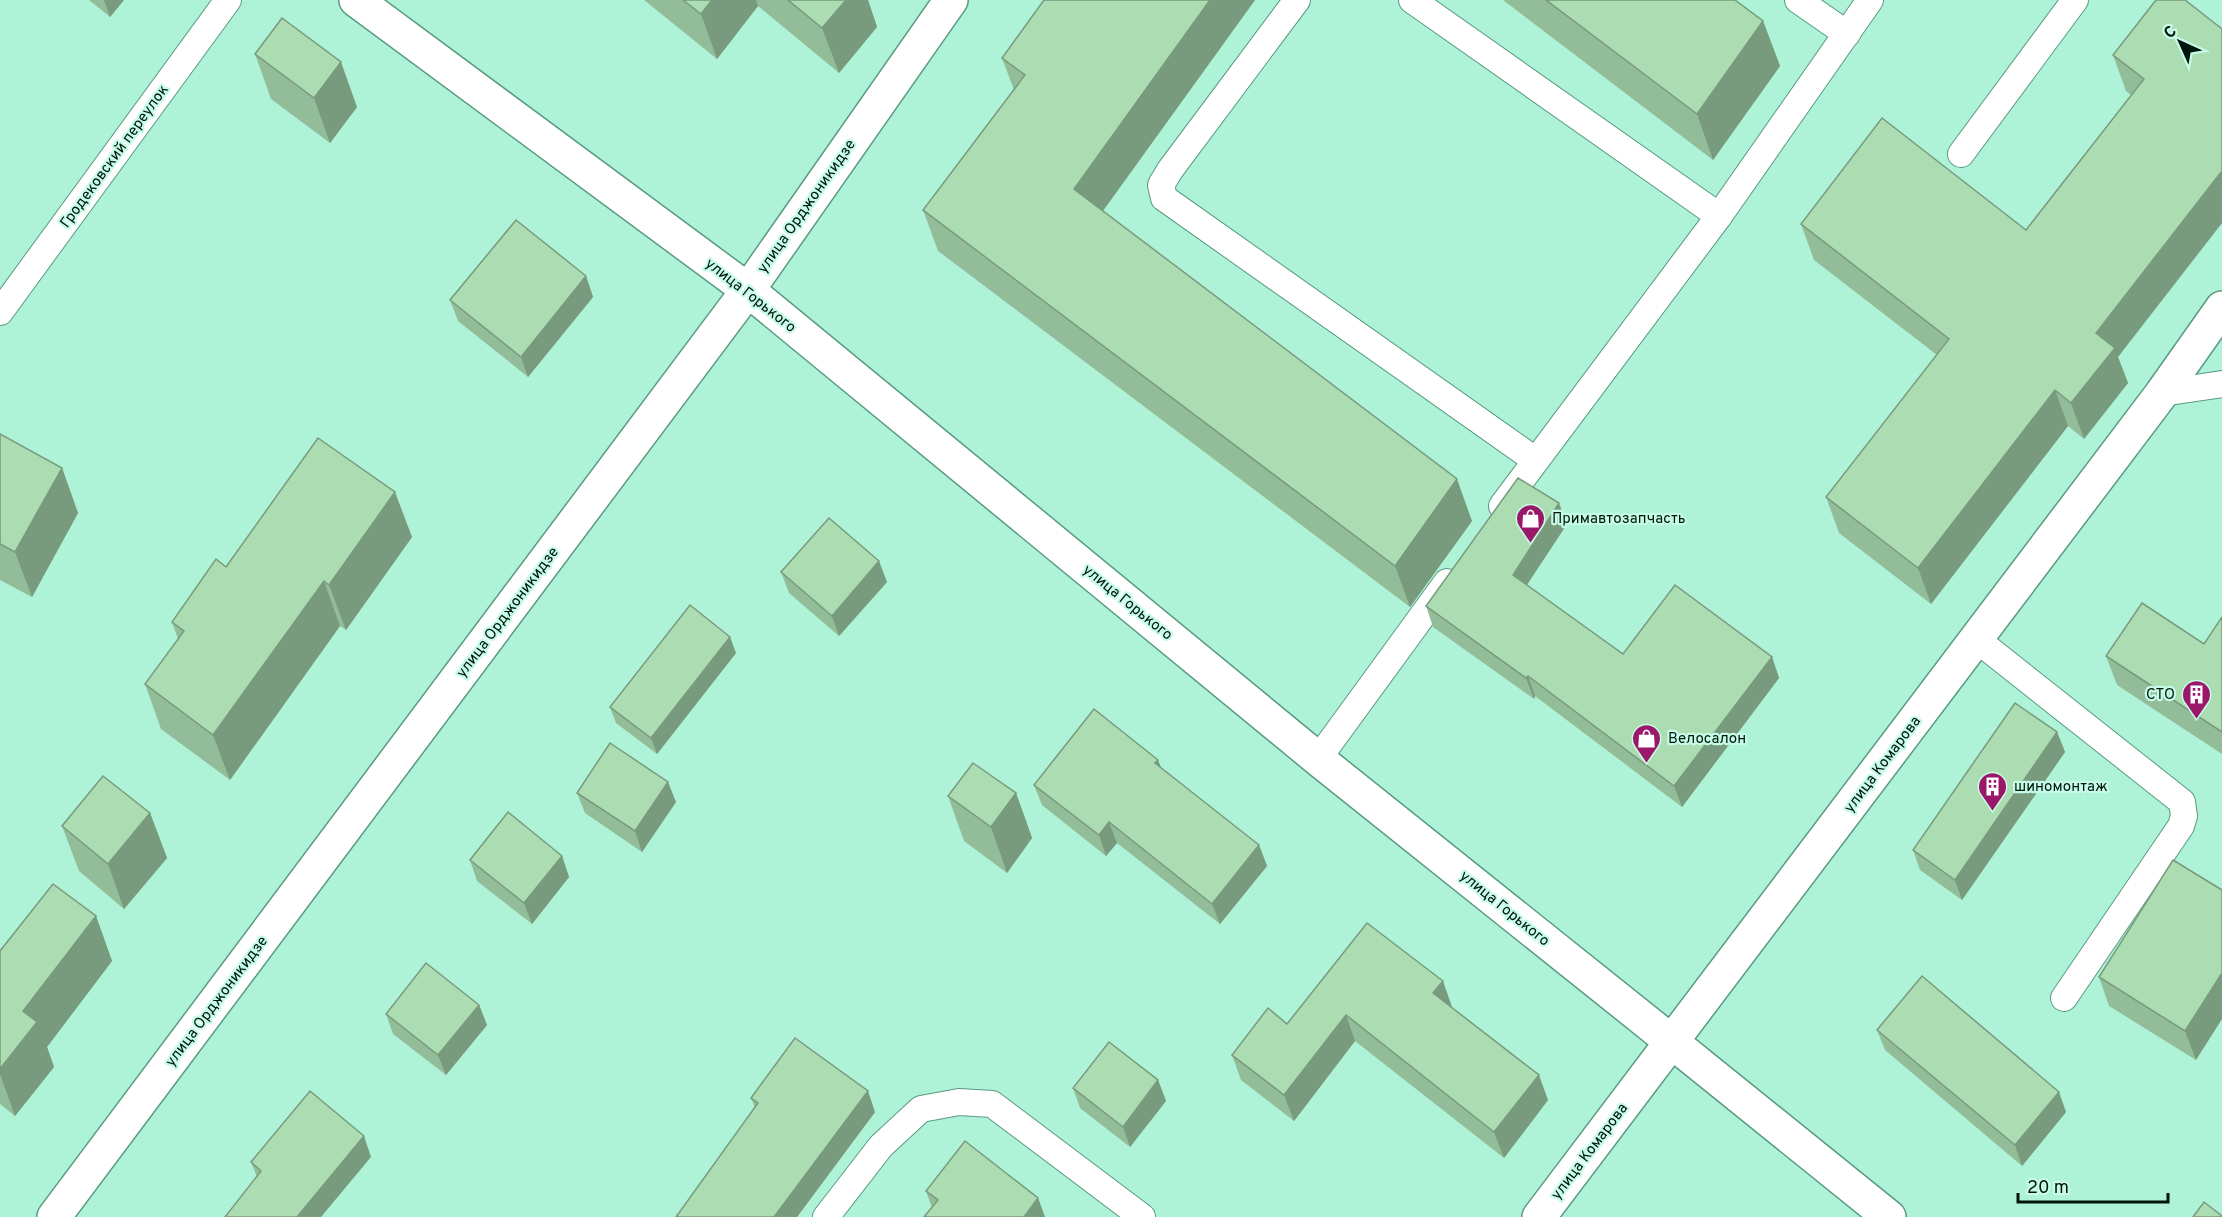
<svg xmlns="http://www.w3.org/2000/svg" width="2222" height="1217" font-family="Overpass,sans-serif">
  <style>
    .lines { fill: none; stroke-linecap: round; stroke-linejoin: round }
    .lane-casing { stroke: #599a83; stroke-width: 28 }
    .street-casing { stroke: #599a83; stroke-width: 36 }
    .secondary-casing { stroke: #599a83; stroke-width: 36 }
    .highway-casing { stroke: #599a83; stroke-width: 36 }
    .lane { stroke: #fff; stroke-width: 26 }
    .street { stroke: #fff; stroke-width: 33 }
    .secondary { stroke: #fff; stroke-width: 33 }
    .highway { stroke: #fff; stroke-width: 33 }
    .wall { fill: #93bd99 }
    .shaded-wall { fill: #789a7d }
    .building { fill: #abdcb2; stroke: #789a7d; stroke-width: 1.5 }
    .labels { text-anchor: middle; stroke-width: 4.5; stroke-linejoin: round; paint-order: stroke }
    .street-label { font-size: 15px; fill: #00150d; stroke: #c6fce7 }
    .poi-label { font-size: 15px; fill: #00150d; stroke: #c6fce7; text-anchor: start }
  </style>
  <rect width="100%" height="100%" fill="#aef2d8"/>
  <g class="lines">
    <defs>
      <g id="lane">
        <path d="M1297,0L1170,170L1161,185L1164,198L1535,460"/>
        <path d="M1412,0L1719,216"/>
        <path d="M1798,0L1847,34"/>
        <path d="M1961,154L2075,0"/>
        <path d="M0,312L228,0"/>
        <path d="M2162,393L2222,384"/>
        <path d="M1502,506L1719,216L1870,0"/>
        <path d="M1976,639L2182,802L2184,816L2181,826L2064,998"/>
        <path d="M1318,759L1447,582"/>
        <path d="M826,1217L881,1146L921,1109L959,1102L992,1104L1142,1217"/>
      </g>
      <g id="street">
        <path d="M356,0L748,290L1318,759L1672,1042"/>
        <path d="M54,1217L748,290L951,0"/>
      </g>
      <path id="secondary" d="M1672,1042L1889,1217"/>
      <path id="highway" d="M1539,1217L2162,393L2222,308"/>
    </defs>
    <!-- lane casing -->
    <use href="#lane" class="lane-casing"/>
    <!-- street casing -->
    <use href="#street" class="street-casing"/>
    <!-- secondary casing -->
    <use href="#secondary" class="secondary-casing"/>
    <!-- highway casing -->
    <use href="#highway" class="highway-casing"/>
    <!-- lane -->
    <use href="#lane" class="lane"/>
    <!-- street -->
    <use href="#street" class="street"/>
    <!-- secondary -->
    <use href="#secondary" class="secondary"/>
    <!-- highway -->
    <use href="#highway" class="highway"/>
  </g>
  <!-- wall -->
  <g class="wall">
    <path d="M89,0H124L110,17Z"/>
    <path d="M644,0H868L877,27L839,73L758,6L717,59Z"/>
    <path d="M1044,0H1255L1103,211L1472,521L1410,607L938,251L923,210L1014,90L1002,58Z"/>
    <path d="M1503,0H1735L1763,21L1780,66L1713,160Z"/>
    <path d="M2156,0L2118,357L2128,383L2084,439L2068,426L1931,604L1839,533L1826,497L1937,355L1814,260L1801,224L2026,230L2131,95L2126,91L2113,55Z"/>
    <path d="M255,54L357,107L330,143L271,99Z"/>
    <path d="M586,276L593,297L528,377L458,321L450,300Z"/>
    <path d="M0,434L62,468L78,513L32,597L0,580Z"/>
    <path d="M1567,524L1527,585L1623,654L1772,657L1779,678L1682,807L1535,696L1534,699L1433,627L1426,606Z"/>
    <path d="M412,537L346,630L340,626L230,780L161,729L145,684L178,639L172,622L226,567Z"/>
    <path d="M781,572L887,582L839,636L789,593Z"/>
    <path d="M2222,617V754L2117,685L2106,656L2204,644Z"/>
    <path d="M736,653L657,754L616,723L610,707Z"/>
    <path d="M2057,732L2065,752L1962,900L1920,870L1913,850Z"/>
    <path d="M1161,768L1259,845L1267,866L1220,924L1117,843L1106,856L1042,805L1034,785Z"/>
    <path d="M577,793L676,802L642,852L585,813Z"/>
    <path d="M1016,793L1032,838L1007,873L964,841L948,796Z"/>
    <path d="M150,813L167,858L124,909L79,871L62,826Z"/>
    <path d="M562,856L569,877L532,924L477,881L470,860Z"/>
    <path d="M2173,860L2196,1060L2109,1006L2099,977Z"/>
    <path d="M96,916L112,961L47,1047L54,1067L15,1116L0,1104V951Z"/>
    <path d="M1367,923L1452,1007V1008L1548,1100L1504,1158L1355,1041L1294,1121L1241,1080L1232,1055L1287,1024Z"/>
    <path d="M479,1005L487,1025L446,1075L393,1034L386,1014Z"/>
    <path d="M1877,1030L2066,1112L2022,1166L1885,1050Z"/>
    <path d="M1158,1080L1166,1101L1130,1147L1080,1108L1073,1088Z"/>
    <path d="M751,1098L875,1112L797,1217H676L755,1108Z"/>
    <path d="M371,1157L257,1177L251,1162Z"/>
    <path d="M926,1191L1038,1198L1045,1217H924L932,1208Z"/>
  </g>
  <!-- shaded-wall -->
  <g class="shaded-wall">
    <path d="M104,0H124L110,17Z"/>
    <path d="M712,0H756L758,6L717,59L701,14Z"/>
    <path d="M846,0H868L877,27L839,73L822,28Z"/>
    <path d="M1210,0H1255L1089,230L1074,189Z"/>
    <path d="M1763,21L1780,66L1713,160L1697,114Z"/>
    <path d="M341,62L357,107L330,143L314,98Z"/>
    <path d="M2222,171V223L2118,357L2128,383L2084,439L2071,403L2096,333Z"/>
    <path d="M586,276L593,297L528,377L521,357Z"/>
    <path d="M2055,390L2068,426L1931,604L1918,568Z"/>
    <path d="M62,468L78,513L32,597L15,552Z"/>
    <path d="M1457,479L1472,521L1410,607L1395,566Z"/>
    <path d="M395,492L412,537L346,630L329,585Z"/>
    <path d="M1559,503L1567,524L1520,595L1513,575Z"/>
    <path d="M879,561L887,582L839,636L832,616Z"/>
    <path d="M324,581L340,626L230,780L213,735Z"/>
    <path d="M730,637L736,653L657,754L651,738Z"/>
    <path d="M1772,657L1779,678L1682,807L1674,786Z"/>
    <path d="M1528,676L1535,696L1534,699L1526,678Z"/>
    <path d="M2057,732L2065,752L1962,900L1955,880Z"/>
    <path d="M1158,760L1166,780L1155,763Z"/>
    <path d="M668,782L676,802L642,852L635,831Z"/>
    <path d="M1016,793L1032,838L1007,873L991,827Z"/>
    <path d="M150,813L167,858L124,909L108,864Z"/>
    <path d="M1109,822L1117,843L1106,856L1099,835Z"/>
    <path d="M1259,845L1267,866L1220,924L1212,904Z"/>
    <path d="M562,856L569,877L532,924L524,903Z"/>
    <path d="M96,916L112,961L47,1047L54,1067L15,1116L0,1074V1069L23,1011Z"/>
    <path d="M2222,973V1019L2196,1060L2185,1031Z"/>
    <path d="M1443,981L1452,1007L1443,1019L1433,993Z"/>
    <path d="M479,1005L487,1025L446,1075L438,1055Z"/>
    <path d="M1346,1015L1355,1041L1294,1121L1284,1095Z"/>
    <path d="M1539,1075L1548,1100L1504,1158L1494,1132Z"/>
    <path d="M1158,1080L1166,1101L1130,1147L1123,1127Z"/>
    <path d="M868,1091L875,1112L797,1217H774Z"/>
    <path d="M2059,1092L2066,1112L2022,1166L2015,1145Z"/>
    <path d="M364,1136L371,1157L321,1217H297Z"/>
    <path d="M1038,1198L1045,1217H1024Z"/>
  </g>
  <!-- building -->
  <g class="building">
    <path d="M683,0H712L701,14Z"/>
    <path d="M788,0H846L822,28Z"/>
    <path d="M1044,0H1210L1074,189L1457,479L1395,566L923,210L1025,75L1002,58Z"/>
    <path d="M1546,0H1735L1763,21L1697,114Z"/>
    <path d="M2156,0H2185L2222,29V171L2096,333L2115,348L2071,403L2055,390L1918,568L1826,497L1949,339L1801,224L1882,118L2026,230L2144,79L2113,55Z"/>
    <path d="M282,18L341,62L314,98L255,54Z"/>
    <path d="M516,220L586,276L521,357L450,300Z"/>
    <path d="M0,434L62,468L15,552L0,544Z"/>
    <path d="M318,438L395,492L329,585L324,581L213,735L145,684L184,631L172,622L216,559L226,567Z"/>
    <path d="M1518,478L1559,503L1513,575L1623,654L1675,585L1772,657L1674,786L1528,676L1526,678L1426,606Z"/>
    <path d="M829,518L879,561L832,616L781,572Z"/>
    <path d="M2142,603L2204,644L2222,617V732L2106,656Z"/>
    <path d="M690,605L730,637L651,738L610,707Z"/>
    <path d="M2015,703L2057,732L1955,880L1913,850Z"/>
    <path d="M1094,709L1158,760L1155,763L1259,845L1212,904L1109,822L1099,835L1034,785Z"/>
    <path d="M610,743L668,782L635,831L577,793Z"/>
    <path d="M973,763L1016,793L991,827L948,796Z"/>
    <path d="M103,776L150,813L108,864L62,826Z"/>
    <path d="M508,812L562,856L524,903L470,860Z"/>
    <path d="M2173,860L2222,890V973L2185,1031L2099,977Z"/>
    <path d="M53,884L96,916L23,1011L37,1022L0,1069V951Z"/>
    <path d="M1367,923L1443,981L1433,993L1539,1075L1494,1132L1346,1015L1284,1095L1232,1055L1268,1008L1287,1024Z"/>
    <path d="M426,963L479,1005L438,1055L386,1014Z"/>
    <path d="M1922,976L2059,1092L2015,1145L1877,1030Z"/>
    <path d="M795,1038L868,1091L774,1217H676L758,1103L751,1098Z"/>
    <path d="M1109,1042L1158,1080L1123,1127L1073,1088Z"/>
    <path d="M310,1091L364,1136L297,1217H225L261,1171L251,1162Z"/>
    <path d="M965,1141L1038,1198L1024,1217H924L938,1200L926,1191Z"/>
    <path d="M2204,1202L2222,1216V1217H2193Z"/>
  </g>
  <!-- icons -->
  <defs>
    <symbol id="shop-pin" viewBox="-11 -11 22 30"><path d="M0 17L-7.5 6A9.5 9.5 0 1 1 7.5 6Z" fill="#9b176a" stroke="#c6fce7"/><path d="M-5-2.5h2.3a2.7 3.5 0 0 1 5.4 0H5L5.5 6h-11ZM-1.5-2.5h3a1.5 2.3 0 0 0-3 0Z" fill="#fff"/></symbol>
    <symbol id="building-pin" viewBox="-11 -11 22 30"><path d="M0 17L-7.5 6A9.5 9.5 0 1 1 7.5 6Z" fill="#9b176a" stroke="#c6fce7"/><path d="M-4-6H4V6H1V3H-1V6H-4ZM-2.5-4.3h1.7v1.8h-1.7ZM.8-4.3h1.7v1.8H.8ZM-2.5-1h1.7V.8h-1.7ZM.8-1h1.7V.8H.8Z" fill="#fff"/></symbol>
  </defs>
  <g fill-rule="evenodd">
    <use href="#shop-pin" x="1514" y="502" width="33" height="45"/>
    <use href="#building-pin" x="2180" y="678" width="33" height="45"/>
    <use href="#shop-pin" x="1630" y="722" width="33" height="45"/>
    <use href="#building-pin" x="1976" y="770" width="33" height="45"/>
  </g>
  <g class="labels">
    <!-- street labels -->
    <g class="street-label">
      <text transform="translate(114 156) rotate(-54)" y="5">Гродековский переулок</text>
      <text transform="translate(806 206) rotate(-55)" y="5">улица Орджоникидзе</text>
      <text transform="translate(751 295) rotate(38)" y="5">улица Горького</text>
      <text transform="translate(1128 602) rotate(39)" y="5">улица Горького</text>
      <text transform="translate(507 612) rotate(-53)" y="5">улица Орджоникидзе</text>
      <text transform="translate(1882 764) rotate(-53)" y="5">улица Комарова</text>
      <text transform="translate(1505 908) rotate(39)" y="5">улица Горького</text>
      <text transform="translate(216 1001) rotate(-53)" y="5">улица Орджоникидзе</text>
      <text transform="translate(1589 1151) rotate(-53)" y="5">улица Комарова</text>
    </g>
    <!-- poi labels -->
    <g class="poi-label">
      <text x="1552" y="523">Примавтозапчасть</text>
      <text x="2175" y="699" text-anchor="end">СТО</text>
      <text x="1668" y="743">Велосалон</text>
      <text x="2014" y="791">шиномонтаж</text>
    </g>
  </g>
  <!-- north arrow -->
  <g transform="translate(2180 42) rotate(315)" stroke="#c6fce7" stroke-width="4.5" paint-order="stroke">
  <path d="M0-4.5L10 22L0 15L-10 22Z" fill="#00150d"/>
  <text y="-9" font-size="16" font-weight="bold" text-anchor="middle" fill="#00150d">С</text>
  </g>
  <!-- scale -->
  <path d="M2018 1193v9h150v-9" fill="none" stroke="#00150d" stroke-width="3"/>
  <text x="2027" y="1193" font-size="18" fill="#00150d" stroke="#c6fce7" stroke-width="4.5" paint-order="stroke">20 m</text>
</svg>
